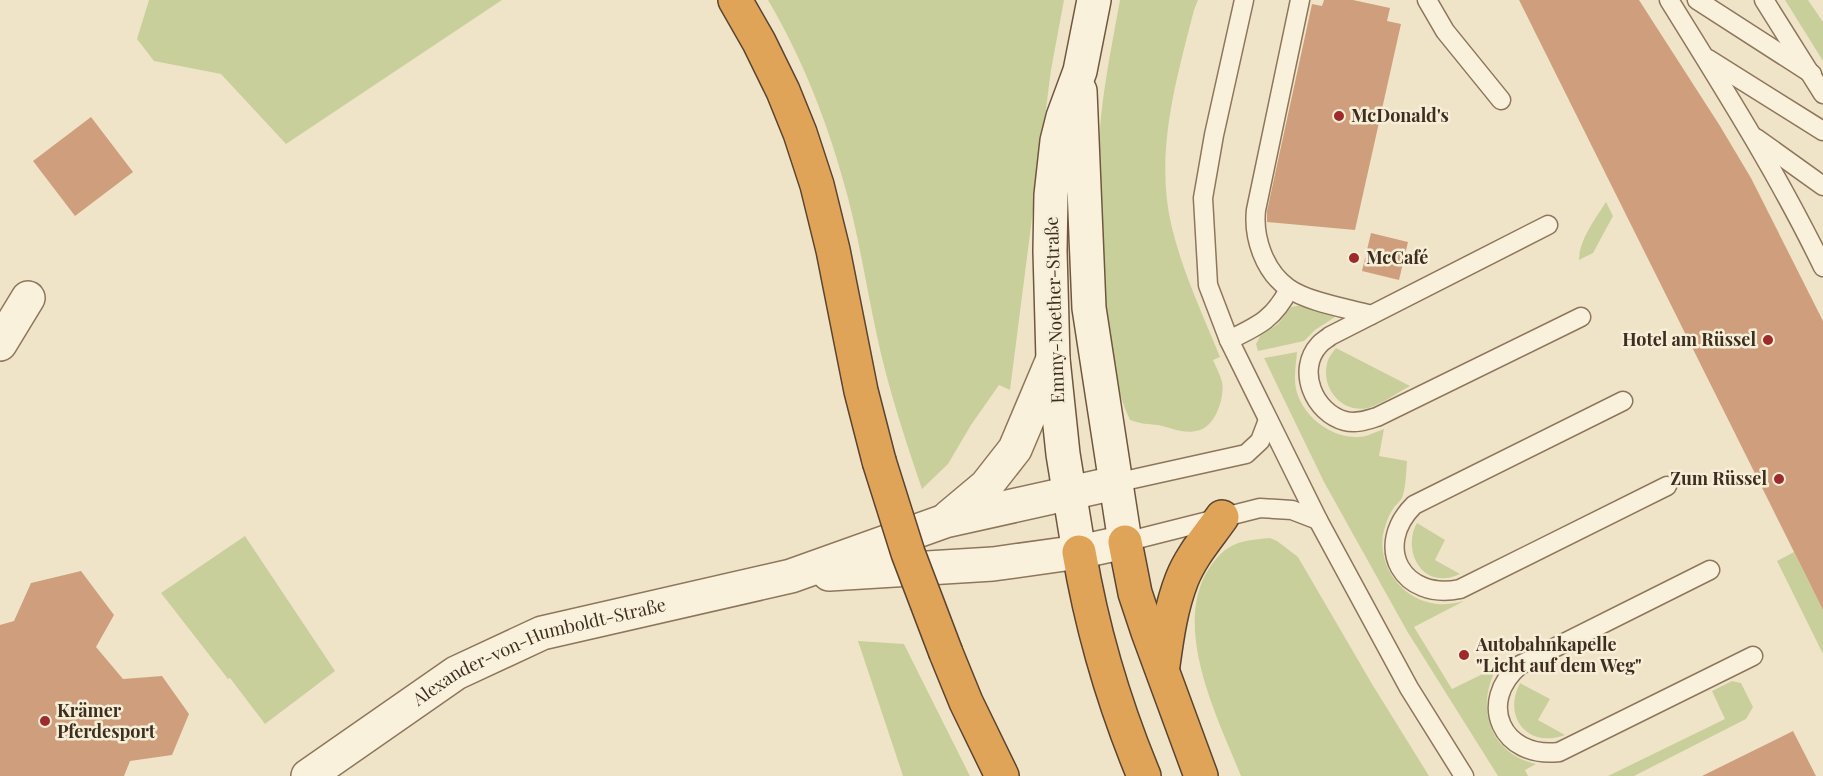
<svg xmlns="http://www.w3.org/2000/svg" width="1823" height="776" font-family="'Playfair Display',serif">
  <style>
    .green { fill: #c9cf9b }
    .building { fill: #cf9f7d }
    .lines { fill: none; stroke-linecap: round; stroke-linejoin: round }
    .lane-casing { stroke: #8d765c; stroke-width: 21 }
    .street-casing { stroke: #8d765c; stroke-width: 36 }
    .secondary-casing { stroke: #6f573f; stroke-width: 36 }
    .highway-casing { stroke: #5b4430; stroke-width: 36 }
    .lane { stroke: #faf1dc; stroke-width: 18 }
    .street { stroke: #faf1dc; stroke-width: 33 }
    .secondary { stroke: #faf1dc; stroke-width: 33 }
    .highway { stroke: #e0a458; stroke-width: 33 }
    .highway-bridge-casing { stroke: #5b4430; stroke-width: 36; stroke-linecap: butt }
    .highway-bridge { stroke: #e0a458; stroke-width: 33 }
    .poi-dot { fill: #9e2a2b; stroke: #f7eed8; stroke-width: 2 }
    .labels { text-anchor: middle; stroke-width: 5; stroke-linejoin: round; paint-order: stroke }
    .poi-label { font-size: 18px; font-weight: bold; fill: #3d2e20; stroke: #f7eed8; text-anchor: start }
    .street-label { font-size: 18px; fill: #3d2e20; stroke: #f7eed8 }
  </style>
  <rect width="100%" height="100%" fill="#f0e4c8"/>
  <!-- green -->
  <g class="green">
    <path d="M149,0H502L286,144L221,74L154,61L137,39Z"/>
    <path d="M768,0H1064L1051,70L1010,390L999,385L971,425L948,464L922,489C905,439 888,388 877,336C867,290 860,244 848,198C830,129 804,61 768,0Z"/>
    <path d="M1120,0H1198L1194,10C1176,81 1154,155 1172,228C1183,273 1203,315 1220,357L1213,360C1216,367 1220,374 1222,382C1225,397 1216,425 1200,430C1185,435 1172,428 1158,425C1147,424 1141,424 1130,420C1117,393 1114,365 1110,336C1099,267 1095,187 1101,117C1105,78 1113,39 1120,0Z"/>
    <path d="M1785,0H1808L1823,22V61Z"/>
    <path d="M1606,202L1613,216L1593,253L1579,260C1579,240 1596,218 1606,202Z"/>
    <path d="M1308,304L1331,312L1335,317L1315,330L1304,341L1258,351L1256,344L1260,336L1278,324L1291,307Z"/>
    <path d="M1336,348L1410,386C1397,393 1382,404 1368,408C1342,414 1321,388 1327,364C1328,358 1332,353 1336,348Z"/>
    <path d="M1297,352C1296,367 1292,383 1299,398C1309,422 1339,442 1366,436C1372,434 1378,431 1384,429L1379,456L1407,461C1406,472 1406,488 1402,498C1400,502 1395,505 1393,509C1388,516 1385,526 1383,535C1378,568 1403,600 1437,604C1447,605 1455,603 1464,601L1414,627L1452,689L1497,667C1475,708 1489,753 1536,764L1525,770L1528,776H1498L1407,631L1324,482L1264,358Z"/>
    <path d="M1417,523L1445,540L1435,560L1460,574C1455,576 1450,578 1446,578C1416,581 1404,545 1417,523Z"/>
    <path d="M245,536L335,671L265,724L230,678L228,679L161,593Z"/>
    <path d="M1270,538L1277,541L1298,557L1372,684L1429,776H1241C1218,719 1172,629 1208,570C1215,559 1224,548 1238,543C1248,540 1259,539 1270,538Z"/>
    <path d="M1794,552L1823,610V654L1777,561Z"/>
    <path d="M858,641L904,644L970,776H903Z"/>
    <path d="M1732,681L1741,683L1753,707L1746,719L1634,776H1608L1725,719L1712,691Z"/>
    <path d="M1520,683L1550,699L1538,720L1565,735C1528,749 1502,717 1520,683Z"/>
  </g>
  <!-- building -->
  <g class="building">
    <path d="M1324,0H1353L1390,8L1387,21L1401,24L1355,230L1267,222V211L1312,4L1322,6Z"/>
    <path d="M1519,0H1639L1720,126L1751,178L1823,321V610Z"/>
    <path d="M91,117L133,172L75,216L33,161Z"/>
    <path d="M1371,233L1408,242L1399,280L1362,271Z"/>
    <path d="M81,571L114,615L96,647L123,679L162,676L189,714L172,755L130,761L124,776H0V625L14,621L31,583Z"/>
    <path d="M1793,731L1816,776H1702Z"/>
  </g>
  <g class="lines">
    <defs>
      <g id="lane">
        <path d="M1244,0L1214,135L1203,198L1208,285L1229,340L1318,520L1409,688L1464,776"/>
        <path d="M1300,0L1256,210C1253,237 1264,271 1288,288C1308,302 1346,308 1371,315"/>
        <path d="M1427,0L1445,31L1501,100"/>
        <path d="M1669,0C1723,87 1778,174 1823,267"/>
        <path d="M1697,0L1812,74"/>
        <path d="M1764,0L1823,94"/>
        <path d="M1708,59L1823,131"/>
        <path d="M1756,138L1823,186"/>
        <path d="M1548,225L1330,336C1327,339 1322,341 1319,345C1296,370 1314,413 1345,421C1356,424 1367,420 1377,417L1581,317"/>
        <path d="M1229,340C1258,326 1274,319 1289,289"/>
        <path d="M1623,401L1414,505C1372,547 1403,601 1460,589L1667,486"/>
        <path d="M1115,483L1246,454L1260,441L1268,420"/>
        <path d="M1125,542L1260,508L1292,510L1318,520"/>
        <path d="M1710,570L1520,665C1476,702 1502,759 1559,752L1753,656"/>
      </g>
      <g id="street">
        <path d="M0,344L28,298"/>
        <path d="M949,517L986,486L1015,449L1053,359"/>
        <path d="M829,574L993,564L1079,552L1125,542"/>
        <path id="s1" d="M308,776L456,673L542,633L791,576L945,521L1115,483"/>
      </g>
      <g id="secondary">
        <path d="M1080,91L1089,308L1125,542"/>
        <path d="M1079,552L1063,454L1053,359L1050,251L1051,195L1057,141L1063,117L1080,71L1094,0"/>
      </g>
      <g id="highway">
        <path d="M735,0L759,42L783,91L800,133L817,185L833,250L861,391L879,461"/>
        <path d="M1125,542L1135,593L1148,632L1201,776"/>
        <path d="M1079,552C1092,629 1114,704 1144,776"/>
        <path d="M946,653L966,702L1002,776"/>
        <path d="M1163,665C1167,636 1171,607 1182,579C1191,556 1208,537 1222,517"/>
      </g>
    </defs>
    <!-- lane casing -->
    <use href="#lane" class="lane-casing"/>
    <!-- street casing -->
    <use href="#street" class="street-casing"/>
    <!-- secondary casing -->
    <use href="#secondary" class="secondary-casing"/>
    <!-- highway casing -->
    <use href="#highway" class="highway-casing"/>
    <!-- lane -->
    <use href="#lane" class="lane"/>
    <!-- street -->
    <use href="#street" class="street"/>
    <!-- secondary -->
    <use href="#secondary" class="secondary"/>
    <!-- highway -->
    <use href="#highway" class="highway"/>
    <defs>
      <path id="highway-bridge" d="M879,461L908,553L946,653"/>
    </defs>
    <!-- highway-bridge casing -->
    <use href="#highway-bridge" class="highway-bridge-casing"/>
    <!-- highway-bridge -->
    <use href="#highway-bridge" class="highway-bridge"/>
  </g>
  <!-- markers -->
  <g class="poi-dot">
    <circle cx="1339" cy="116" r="6"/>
    <circle cx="1354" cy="258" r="6"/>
    <circle cx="1768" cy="340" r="6"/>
    <circle cx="1779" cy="479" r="6"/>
    <circle cx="1464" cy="655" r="6"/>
    <circle cx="45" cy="721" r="6"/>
  </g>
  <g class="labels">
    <!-- poi labels -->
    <g class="poi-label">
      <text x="1351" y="122">McDonald's</text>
      <text x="1366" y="264">McCafé</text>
      <text x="1756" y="346" text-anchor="end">Hotel am Rüssel</text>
      <text x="1767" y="485" text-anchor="end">Zum Rüssel</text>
      <text x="1476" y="651">Autobahnkapelle<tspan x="1476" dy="21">"Licht auf dem Weg"</tspan></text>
      <text x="57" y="717">Krämer<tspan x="57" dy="21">Pferdesport</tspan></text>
    </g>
    <!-- street labels -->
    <g class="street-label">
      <text transform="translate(1055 310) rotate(-92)" y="6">Emmy-Noether-Straße</text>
      <text dy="6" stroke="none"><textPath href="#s1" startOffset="266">Alexander-von-Humboldt-Straße</textPath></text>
    </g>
  </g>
</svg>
